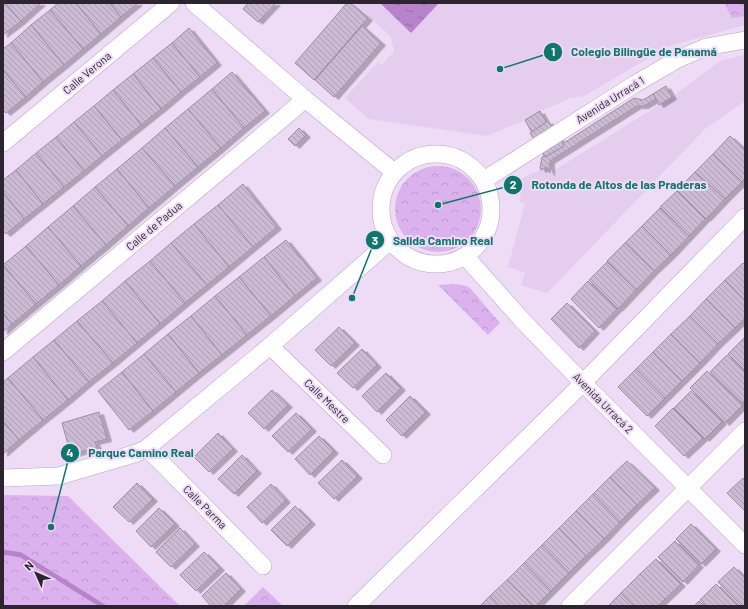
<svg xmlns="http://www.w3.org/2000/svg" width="748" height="609" font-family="Barlow,sans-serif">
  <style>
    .built { fill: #e4cdee }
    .forest { fill: url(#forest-crowns) }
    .water { fill: url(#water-ripples) }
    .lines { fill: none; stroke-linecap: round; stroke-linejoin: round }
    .stream { stroke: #b784cc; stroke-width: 5 }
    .building { fill: url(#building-back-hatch); stroke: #9e8ca5; filter: url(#shadow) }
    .minor-casing { stroke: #b8a6bf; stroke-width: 18 }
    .minor { stroke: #fff; stroke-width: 17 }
    .labels { text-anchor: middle; stroke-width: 4; stroke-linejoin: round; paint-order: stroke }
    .street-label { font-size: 11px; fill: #2c252f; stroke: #eedbf6 }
    .leader { fill: none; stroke: #0f766e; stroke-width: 1.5 }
    .callout-dot { fill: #0f766e; stroke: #eedbf6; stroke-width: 1.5 }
    .mark-label { font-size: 12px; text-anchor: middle; font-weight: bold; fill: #fff }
    .callout-label { font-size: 12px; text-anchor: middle; font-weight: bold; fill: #0f766e; stroke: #eedbf6; stroke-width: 4; stroke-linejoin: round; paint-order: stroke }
  </style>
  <defs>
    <pattern id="forest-crowns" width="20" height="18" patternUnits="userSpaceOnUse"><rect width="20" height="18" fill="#dcb2ee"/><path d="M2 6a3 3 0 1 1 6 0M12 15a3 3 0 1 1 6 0" fill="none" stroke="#bd99cc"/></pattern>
    <pattern id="water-ripples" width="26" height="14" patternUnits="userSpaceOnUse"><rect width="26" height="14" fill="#b784cc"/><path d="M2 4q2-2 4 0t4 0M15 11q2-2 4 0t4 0" fill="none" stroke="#956ca6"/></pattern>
    <pattern id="building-back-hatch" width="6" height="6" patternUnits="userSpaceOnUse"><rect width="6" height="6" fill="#ccb9d4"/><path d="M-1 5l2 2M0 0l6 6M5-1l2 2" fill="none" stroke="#af9fb6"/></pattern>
    <filter id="shadow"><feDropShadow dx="4.5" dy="2.5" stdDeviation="0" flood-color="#0004"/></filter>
  </defs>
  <rect width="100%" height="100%" fill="#eedbf6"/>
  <!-- built -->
  <g class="built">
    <path d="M355,3H745V25L669,46L584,96L570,98L562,102L540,111L525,120L487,136L369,119L345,98L378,62L382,65L394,51L391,37Z"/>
    <path d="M745,55V101L706,128L547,293L521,285L525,273L508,267L525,204L520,202L522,178L547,167L550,173L672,97L720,61Z"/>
  </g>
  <!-- forest -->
  <g class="forest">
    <path d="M724,3H745V16L732,18Z"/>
    <circle cx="438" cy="209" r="43"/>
    <path d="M455,284L467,286L471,289L500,323L488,335L438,285Z"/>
    <path d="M3,495L68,496L180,606H3Z"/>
    <path d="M263,587L283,606H244Z"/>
  </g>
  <!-- water -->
  <path class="water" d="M380,3H439L411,33Z"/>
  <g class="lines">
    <!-- stream -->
    <path class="stream" d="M3,552L21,555L103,606"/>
  </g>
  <!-- building -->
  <g class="building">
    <path d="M3,3H5L21,21L3,35Z"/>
    <path d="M5,3H41L21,21Z"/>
    <path d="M58,3H76L101,34L83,49L50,10Z"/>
    <path d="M76,3H110L121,17L101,34Z"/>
    <path d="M110,3H138L121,17Z"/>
    <path d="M248,3H276L258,22L243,9Z"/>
    <path d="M347,3H350L368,18L314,80L295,63Z"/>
    <path d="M50,10L83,49L64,65L31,25Z"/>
    <path d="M31,25L64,65L43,82L11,43Z"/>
    <path d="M362,26L381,43L334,97L315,80Z"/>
    <path d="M189,28L217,63L200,77L172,43Z"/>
    <path d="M11,43L43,82L26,97L3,70V49Z"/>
    <path d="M172,43L200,77L181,92L153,58Z"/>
    <path d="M153,58L181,92L161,109L133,74Z"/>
    <path d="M3,70L26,97L6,113L3,110Z"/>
    <path d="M232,72L265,111L244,128L212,89Z"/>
    <path d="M133,74L161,109L141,125L113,90Z"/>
    <path d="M666,86L672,97L659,105L653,94Z"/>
    <path d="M212,89L244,128L221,148L188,109Z"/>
    <path d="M113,90L141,125L122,140L94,106Z"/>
    <path d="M653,94L656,99L644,106H637L550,161V173L547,167L541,170L540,168L542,157L634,98L643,100Z"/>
    <path d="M94,106L122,140L102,156L74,122Z"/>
    <path d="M188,109L221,148L198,167L165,128Z"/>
    <path d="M540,111L547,124L532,133L525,120Z"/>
    <path d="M548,121L564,146L545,157L530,133Z"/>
    <path d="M74,122L102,156L84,171L56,137Z"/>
    <path d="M165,128L198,167L175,186L142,148Z"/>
    <path d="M299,128L306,135L295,146L288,139Z"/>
    <path d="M730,136L745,150V179L742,182L713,154Z"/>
    <path d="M56,137L84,171L64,187L36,153Z"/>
    <path d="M142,148L175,186L149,208L117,169Z"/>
    <path d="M36,153L64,187L43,204L16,170Z"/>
    <path d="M713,154L742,182L725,199L695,172Z"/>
    <path d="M117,169L149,208L128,226L95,187Z"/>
    <path d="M16,170L43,204L24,219L3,192V180Z"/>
    <path d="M695,172L725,199L706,219L677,190Z"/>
    <path d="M243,184L277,227L253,247L218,205Z"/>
    <path d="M95,187L128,226L106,245L73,206Z"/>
    <path d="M677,191L705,219L689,236L660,207Z"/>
    <path d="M3,192L24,219L6,234L3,231Z"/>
    <path d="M218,205L253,247L229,267L194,224Z"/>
    <path d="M73,206L106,245L81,266L48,227Z"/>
    <path d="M660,208L689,236L671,255L642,226Z"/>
    <path d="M194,224L229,267L207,285L171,243Z"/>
    <path d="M642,226L671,255L654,271L625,243Z"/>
    <path d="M48,227L81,266L59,285L26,246Z"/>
    <path d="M286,240L317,278L295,296L264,257Z"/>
    <path d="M171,243L207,285L185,303L150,261Z"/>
    <path d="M625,243L654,271L636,290L607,261Z"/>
    <path d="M26,246L59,285L36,304L3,265Z"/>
    <path d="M264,257L295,296L271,316L239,277Z"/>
    <path d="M150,261L185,303L160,324L125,281Z"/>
    <path d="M607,262L636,290L618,309L589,280Z"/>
    <path d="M743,263L745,265V301L725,280Z"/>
    <path d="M3,265L36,304L12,324L3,313Z"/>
    <path d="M239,277L271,316L247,335L215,296Z"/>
    <path d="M725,280L745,301V318L735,328L706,299Z"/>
    <path d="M125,281L160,324L137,343L102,301Z"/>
    <path d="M588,281L617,309L599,328L571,299Z"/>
    <path d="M215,296L247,335L222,355L191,316Z"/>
    <path d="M706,299L735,328L718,344L690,316Z"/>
    <path d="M102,301L137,343L113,363L77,321Z"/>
    <path d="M567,303L595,331L579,348L551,319Z"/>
    <path d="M3,313L12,324L3,332Z"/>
    <path d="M191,316L222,355L199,373L168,334Z"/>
    <path d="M690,316L718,344L700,363L671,334Z"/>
    <path d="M77,321L113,363L89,382L54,340Z"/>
    <path d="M339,327L355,343L331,366L315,350Z"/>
    <path d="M168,334L199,373L176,392L144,354Z"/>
    <path d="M671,334L700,363L682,381L653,352Z"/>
    <path d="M744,338L745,339V371L728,354Z"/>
    <path d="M54,340L89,382L68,400L33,357Z"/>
    <path d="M362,349L377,365L353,388L337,373Z"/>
    <path d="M653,352L682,381L665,398L636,369Z"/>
    <path d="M144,354L176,392L153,411L122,372Z"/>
    <path d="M727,355L745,372V400L742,403L710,372Z"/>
    <path d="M33,357L68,400L43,420L8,378Z"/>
    <path d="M636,369L665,398L647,416L618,387Z"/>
    <path d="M707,371L743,405L725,423L690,388Z"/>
    <path d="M122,372L153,411L129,430L98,391Z"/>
    <path d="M386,373L401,388L377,412L362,396Z"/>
    <path d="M8,378L43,420L19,440L3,421V382Z"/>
    <path d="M272,390L288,405L264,429L248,413Z"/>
    <path d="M691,391L722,422L705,439L674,408Z"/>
    <path d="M410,396L426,412L402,436L386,420Z"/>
    <path d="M673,408L703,438L684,456L655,426Z"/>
    <path d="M99,412L107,439L95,442L97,447L71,455L62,423Z"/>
    <path d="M296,413L312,429L288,452L272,436Z"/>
    <path d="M3,421L19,440L3,454Z"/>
    <path d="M218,433L233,449L209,472L194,457Z"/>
    <path d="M319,436L334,451L310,475L295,459Z"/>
    <path d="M242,455L257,471L234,494L218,479Z"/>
    <path d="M342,460L358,476L334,499L318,483Z"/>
    <path d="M627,461L655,488L637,505L610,477Z"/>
    <path d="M610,477L637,505L620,522L593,494Z"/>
    <path d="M743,478L745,480V511L727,493Z"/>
    <path d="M137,483L153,499L129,522L113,507Z"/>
    <path d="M271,484L286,500L262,523L247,507Z"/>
    <path d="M593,494L620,522L604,539L576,511Z"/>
    <path d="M295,506L311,522L287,546L271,530Z"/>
    <path d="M159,508L175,524L151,547L136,531Z"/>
    <path d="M576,511L604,539L586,556L559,528Z"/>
    <path d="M691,524L716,549L701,564L676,539Z"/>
    <path d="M180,528L195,544L171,567L156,552Z"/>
    <path d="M559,528L586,556L569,573L542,545Z"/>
    <path d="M675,541L699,565L683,582L658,557Z"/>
    <path d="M542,545L569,573L551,591L524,563Z"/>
    <path d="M204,552L220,568L196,591L180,575Z"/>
    <path d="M656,559L681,584L665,599L640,574Z"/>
    <path d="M524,563L551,591L536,606H533L507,580Z"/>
    <path d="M734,567L745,578V606H742L718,582Z"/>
    <path d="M226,573L241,589L224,606H211L202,596Z"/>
    <path d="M640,574L665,599L658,606H634L621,593Z"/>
    <path d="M507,580L533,606H500L490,596Z"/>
    <path d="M716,584L738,606H706L700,600Z"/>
    <path d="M621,593L634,606H608Z"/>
    <path d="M490,596L500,606H480Z"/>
    <path d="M699,601L704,606H694Z"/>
  </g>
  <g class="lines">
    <defs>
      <g id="minor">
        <path d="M194,3L305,99L394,172"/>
        <path d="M3,143L171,3"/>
        <circle cx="436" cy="209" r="55"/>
        <path d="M484,180L635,84L678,59L706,47L745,40"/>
        <path d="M465,256L522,320L583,383L745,545"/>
        <path d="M270,346L383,455"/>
        <path d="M3,352L282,119L305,99"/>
        <path d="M147,448L263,566"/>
        <path d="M3,478L59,476L137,453L147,448L270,346L390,241"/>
        <path d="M356,606L569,397L745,217"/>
        <path d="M570,606L745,431"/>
      </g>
    </defs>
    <!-- minor casing -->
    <use href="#minor" class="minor-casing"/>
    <!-- minor -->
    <use href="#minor" class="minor"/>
  </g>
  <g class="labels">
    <!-- street labels -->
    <g class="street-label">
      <text transform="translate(87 73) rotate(-40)" y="4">Calle Verona</text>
      <text transform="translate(610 100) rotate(-32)" y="4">Avenida Urracá 1</text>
      <text transform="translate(154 226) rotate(-40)" y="4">Calle de Padua</text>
      <text transform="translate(327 401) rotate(44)" y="4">Calle Mestre</text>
      <text transform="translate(603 403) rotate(45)" y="4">Avenida Urracá 2</text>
      <text transform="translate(205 507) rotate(45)" y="4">Calle Parma</text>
    </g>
  </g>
  <!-- callouts -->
  <path class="leader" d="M500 69L553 52M438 205L513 185M352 298L375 240M51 527L70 453"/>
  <g class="callout-dot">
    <circle cx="500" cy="69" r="4"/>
    <circle cx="438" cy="205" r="4"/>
    <circle cx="352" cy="298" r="4"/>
    <circle cx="51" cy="527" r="4"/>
    <circle cx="553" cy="52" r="10"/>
    <circle cx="513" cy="185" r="10"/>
    <circle cx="375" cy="240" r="10"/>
    <circle cx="70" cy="453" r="10"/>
  </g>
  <g class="mark-label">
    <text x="553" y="56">1</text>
    <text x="513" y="189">2</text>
    <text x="375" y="245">3</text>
    <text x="70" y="457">4</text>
  </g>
  <g class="callout-label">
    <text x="644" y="56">Colegio Bilingüe de Panamá</text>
    <text x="619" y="189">Rotonda de Altos de las Praderas</text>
    <text x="443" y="245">Salida Camino Real</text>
    <text x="141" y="457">Parque Camino Real</text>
  </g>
  <!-- border -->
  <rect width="748" height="609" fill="none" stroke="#2c252f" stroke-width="8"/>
  <!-- north arrow -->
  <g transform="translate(36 573) rotate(315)" stroke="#eedbf6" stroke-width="3" paint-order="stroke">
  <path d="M0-3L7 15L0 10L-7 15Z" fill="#2c252f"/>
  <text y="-6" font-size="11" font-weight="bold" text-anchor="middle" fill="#2c252f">N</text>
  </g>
</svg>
